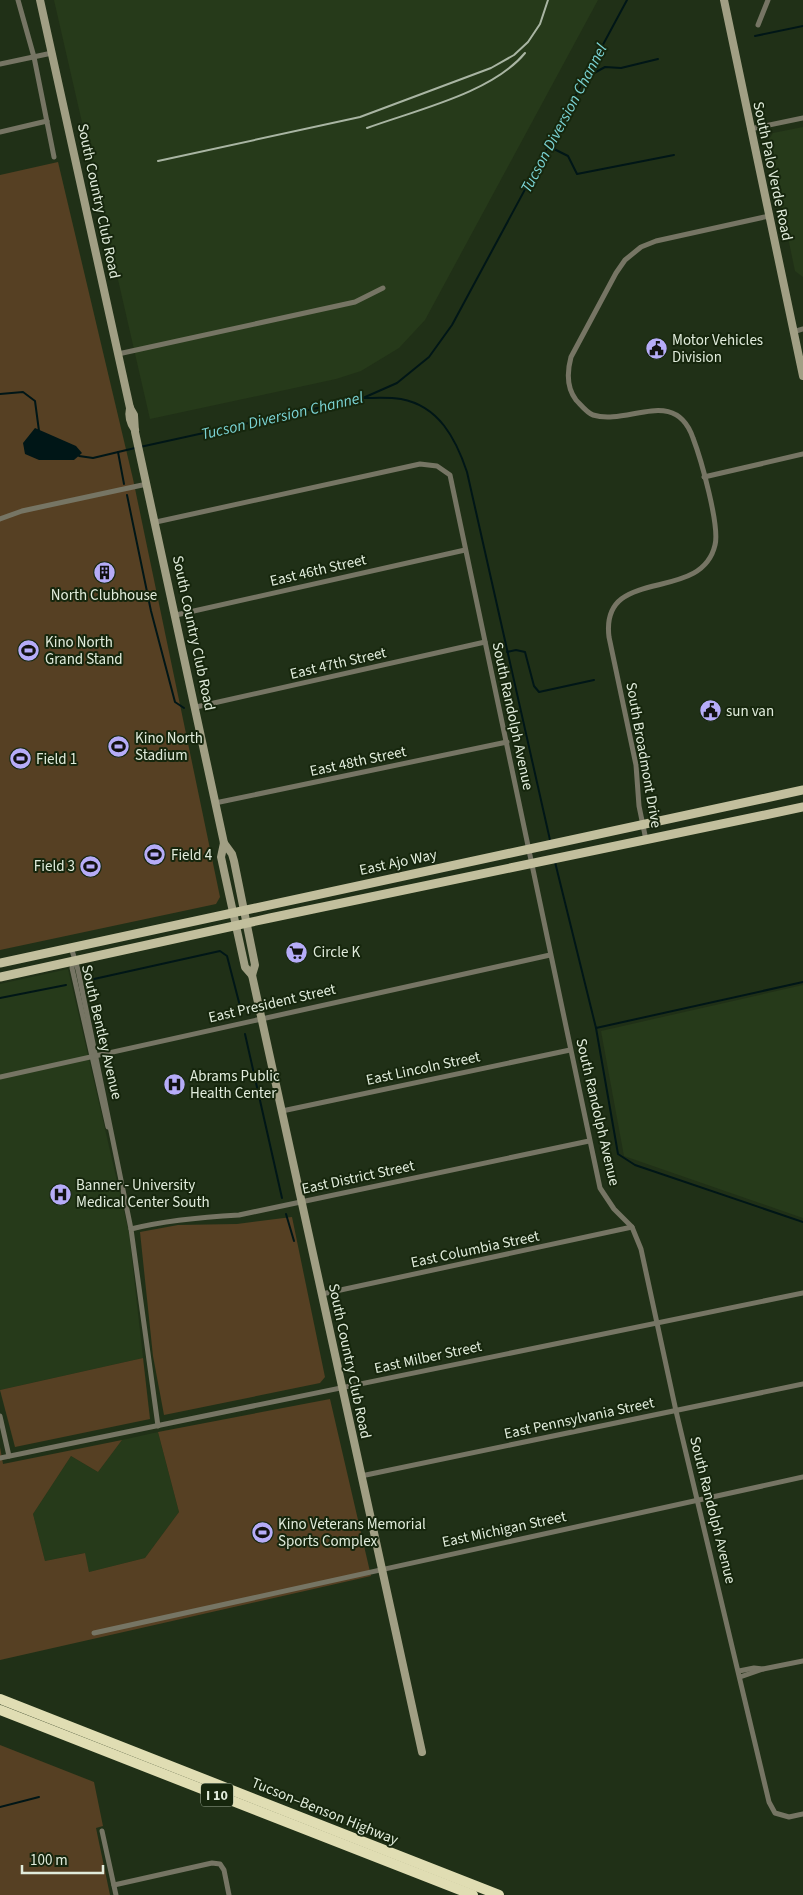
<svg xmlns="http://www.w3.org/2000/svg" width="803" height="1895" font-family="'Source Sans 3',sans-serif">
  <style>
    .built { fill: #263a1a }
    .green { fill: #564023 }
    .water { fill: #001617 }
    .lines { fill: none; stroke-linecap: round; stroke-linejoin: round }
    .stream { stroke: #001617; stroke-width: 2 }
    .street { stroke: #767564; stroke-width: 5 }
    .secondary { stroke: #a19f84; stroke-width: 8 }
    .primary { stroke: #c2bf9d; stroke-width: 9 }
    .highway { stroke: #e0ddb3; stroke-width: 10 }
    .rail { stroke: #a9b5a3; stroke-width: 2 }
    .labels { text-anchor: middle; stroke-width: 4; stroke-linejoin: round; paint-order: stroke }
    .shield { fill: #16260d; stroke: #a4b19e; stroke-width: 1 }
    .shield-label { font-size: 14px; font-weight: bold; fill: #e1ecdc }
    .street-label { font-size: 15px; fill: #e1ecdc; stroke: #16260d }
    .poi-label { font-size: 15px; fill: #e1ecdc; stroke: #16260d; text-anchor: start }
    .water-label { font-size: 16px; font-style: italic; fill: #7ad2d3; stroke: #16260d }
  </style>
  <rect width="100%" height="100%" fill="#203017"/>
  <!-- built -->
  <g class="built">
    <path d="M54,0H598L425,320L399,348L361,371L336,379L150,419Z"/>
    <path d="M803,127V277L795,271L768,141L773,133Z"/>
    <path d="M68,969L129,1233L143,1358L0,1390V984Z"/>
    <path d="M803,985V1218L624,1156L601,1031Z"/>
    <path d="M158,1432L179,1512L145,1558L89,1572L84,1553L45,1561L33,1514L71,1456L98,1472L122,1440Z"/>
  </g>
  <!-- green -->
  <g class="green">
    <path d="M58,162L133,479L220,897L216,904L0,950V175Z"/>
    <path d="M292,1217L325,1377L320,1383L164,1415L153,1356L140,1232L178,1225L237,1224Z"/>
    <path d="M143,1358L150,1419L15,1447L0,1390Z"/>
    <path d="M330,1399L371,1576L0,1660V1447L3,1464L122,1440L98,1472L71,1456L33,1514L45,1561L85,1553L89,1572L145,1558L179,1512L158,1432Z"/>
    <path d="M0,1745L94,1782L103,1826L96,1828L110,1895H0Z"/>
  </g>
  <!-- water -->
  <path class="water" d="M35,428L76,446L82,453L74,460H39L25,454L23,443Z"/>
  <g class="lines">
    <!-- stream -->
    <g class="stream">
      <path d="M755,36L803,26"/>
      <path d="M585,78L605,67L621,68L658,59"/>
      <path d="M548,146L568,156L577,174L674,155"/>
      <path d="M0,394L23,392L35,401L39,431"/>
      <path d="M363,398C375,398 389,397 401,399C439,406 456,439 467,472L550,840"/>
      <path d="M140,447L363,398L397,383L429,357L452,325L627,0"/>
      <path d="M118,452L124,484"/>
      <path d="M79,456L93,458L135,448"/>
      <path d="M127,495L151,611L175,702L184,708"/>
      <path d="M507,652L516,650L525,652L534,686L539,692L594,680"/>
      <path d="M555,862L596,1028L803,982"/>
      <path d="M94,979L220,951L227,956L241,1010"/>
      <path d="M0,998L66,985"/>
      <path d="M596,1028L618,1154L635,1165L803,1222"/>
      <path d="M245,1034L282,1198"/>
      <path d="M286,1214L294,1241"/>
      <path d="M0,1807L39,1797"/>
    </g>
    <!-- street -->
    <g class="street">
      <path d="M18,0L34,57L54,157"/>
      <path d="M758,25L768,0"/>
      <path d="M0,64L52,53"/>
      <path d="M750,129L803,118"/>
      <path d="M0,132L47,121"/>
      <path d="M793,332L803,329"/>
      <path d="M118,354L355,302L383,288"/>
      <path d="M704,477L803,454"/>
      <path d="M0,519L22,511L147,484"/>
      <path d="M156,522L420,464L437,466L450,475L600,1188L614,1209L632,1227L641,1249L676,1411L769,1802L775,1813L789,1817L803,1814"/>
      <path d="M176,615L465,550"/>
      <path d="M196,707L485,642"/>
      <path d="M215,803L507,742"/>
      <path d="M646,840L639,806L636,765L609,637C600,564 701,605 715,545C720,526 701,459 693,438C675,386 628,426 593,415C587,413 581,405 576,400C566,387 567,372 571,357L616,273L625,260L641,247L656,241L769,216"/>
      <path d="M71,947L78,970L131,1229L158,1426"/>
      <path d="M73,961L72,968L108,1127"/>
      <path d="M0,1077L550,955"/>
      <path d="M282,1111L570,1050"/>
      <path d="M131,1229C167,1220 202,1217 239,1215L589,1141"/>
      <path d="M322,1294L632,1227"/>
      <path d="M0,1416L9,1456"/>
      <path d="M0,1458L803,1293"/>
      <path d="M361,1476L803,1384"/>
      <path d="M94,1633L803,1477"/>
      <path d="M739,1671L754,1668L763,1669"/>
      <path d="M740,1677L763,1669L803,1661"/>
      <path d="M102,1831L116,1895"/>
      <path d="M114,1885L212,1863L220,1864L224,1870L229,1895"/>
    </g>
    <!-- secondary -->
    <g class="secondary">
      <path d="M40,0L130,408L134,415L135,432L224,843L221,857L238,935L245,967L252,975"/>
      <path d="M724,0L803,376"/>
      <path d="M130,408C128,417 130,423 135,430"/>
      <path d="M224,843L232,854L234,861L255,965L252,975L422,1752"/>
    </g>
    <!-- primary -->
    <g class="primary">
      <path d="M0,963L803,790"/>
      <path d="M0,977L270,918L803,807"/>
    </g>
    <!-- highway -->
    <g class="highway">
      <path d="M0,1699L499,1895"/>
      <path d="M0,1710L473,1895"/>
    </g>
    <!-- rail -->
    <g class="rail">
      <path d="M367,128C416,110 492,93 525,53"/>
      <path d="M158,161L360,117L491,68L514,55L528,42L540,24L548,0"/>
    </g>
  </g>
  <!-- icons -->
  <defs>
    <symbol id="civic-disc" viewBox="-11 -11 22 22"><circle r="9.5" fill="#b6acf8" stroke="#16260d"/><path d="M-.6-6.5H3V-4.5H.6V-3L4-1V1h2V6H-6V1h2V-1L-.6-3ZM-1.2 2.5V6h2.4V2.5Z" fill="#111"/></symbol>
    <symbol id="building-disc" viewBox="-11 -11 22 22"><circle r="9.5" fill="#b6acf8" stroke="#16260d"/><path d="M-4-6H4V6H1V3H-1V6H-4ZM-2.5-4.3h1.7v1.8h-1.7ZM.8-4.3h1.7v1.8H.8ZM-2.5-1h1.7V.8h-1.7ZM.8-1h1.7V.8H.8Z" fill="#111"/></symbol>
    <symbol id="stadium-disc" viewBox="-11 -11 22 22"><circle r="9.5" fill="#b6acf8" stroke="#16260d"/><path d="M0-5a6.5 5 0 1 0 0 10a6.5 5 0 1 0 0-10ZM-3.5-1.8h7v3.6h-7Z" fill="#111"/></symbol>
    <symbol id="supermarket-disc" viewBox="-11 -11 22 22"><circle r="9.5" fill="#b6acf8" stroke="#16260d"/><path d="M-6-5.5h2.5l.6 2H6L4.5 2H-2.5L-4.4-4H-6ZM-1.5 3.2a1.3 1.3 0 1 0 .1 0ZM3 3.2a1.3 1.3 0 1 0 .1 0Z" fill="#111"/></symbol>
    <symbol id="hospital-disc" viewBox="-11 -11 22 22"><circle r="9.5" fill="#b6acf8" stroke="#16260d"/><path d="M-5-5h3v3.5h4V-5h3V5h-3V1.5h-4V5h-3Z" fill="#111"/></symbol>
  </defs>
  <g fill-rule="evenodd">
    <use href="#civic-disc" x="644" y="336" width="25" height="25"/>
    <use href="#building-disc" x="92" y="560" width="25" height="25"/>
    <use href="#stadium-disc" x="16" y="638" width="25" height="25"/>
    <use href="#civic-disc" x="698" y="698" width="25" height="25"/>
    <use href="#stadium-disc" x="106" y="734" width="25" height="25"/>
    <use href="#stadium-disc" x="8" y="746" width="25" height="25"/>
    <use href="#stadium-disc" x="142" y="842" width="25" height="25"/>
    <use href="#stadium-disc" x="78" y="854" width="25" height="25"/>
    <use href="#supermarket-disc" x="284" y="940" width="25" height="25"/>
    <use href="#hospital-disc" x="162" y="1072" width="25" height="25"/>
    <use href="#hospital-disc" x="48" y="1182" width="25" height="25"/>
    <use href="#stadium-disc" x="250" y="1520" width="25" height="25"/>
  </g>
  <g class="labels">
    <!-- shield labels -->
    <rect class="shield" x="201" y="1783.5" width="32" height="23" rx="4"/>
    <g class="shield-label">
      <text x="217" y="1800">I 10</text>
    </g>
    <!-- street labels -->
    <g class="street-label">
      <text transform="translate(773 171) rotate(78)" y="5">South Palo Verde Road</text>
      <text transform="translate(99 201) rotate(78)" y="5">South Country Club Road</text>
      <text transform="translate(318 570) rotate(-13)" y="5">East 46th Street</text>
      <text transform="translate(194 633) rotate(78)" y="5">South Country Club Road</text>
      <text transform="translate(338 663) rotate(-13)" y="5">East 47th Street</text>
      <text transform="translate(513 716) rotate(78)" y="5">South Randolph Avenue</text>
      <text transform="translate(644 755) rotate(80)" y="5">South Broadmont Drive</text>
      <text transform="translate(358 761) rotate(-12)" y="5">East 48th Street</text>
      <text transform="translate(398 862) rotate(-12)" y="5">East Ajo Way</text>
      <text transform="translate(272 1003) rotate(-13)" y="5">East President Street</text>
      <text transform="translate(102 1032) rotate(77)" y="5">South Bentley Avenue</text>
      <text transform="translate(423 1068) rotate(-12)" y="5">East Lincoln Street</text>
      <text transform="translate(598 1112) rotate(77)" y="5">South Randolph Avenue</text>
      <text transform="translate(358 1177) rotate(-12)" y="5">East District Street</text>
      <text transform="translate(475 1249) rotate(-12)" y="5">East Columbia Street</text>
      <text transform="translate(428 1357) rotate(-12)" y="5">East Milber Street</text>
      <text transform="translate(350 1361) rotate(78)" y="5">South Country Club Road</text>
      <text transform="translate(579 1418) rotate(-12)" y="5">East Pennsylvania Street</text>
      <text transform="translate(713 1510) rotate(76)" y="5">South Randolph Avenue</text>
      <text transform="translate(504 1529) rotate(-12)" y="5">East Michigan Street</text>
      <text transform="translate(325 1811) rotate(22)" y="5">Tucson–Benson Highway</text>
    </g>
    <!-- poi labels -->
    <g class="poi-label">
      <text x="672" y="345">Motor Vehicles<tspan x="672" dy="17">Division</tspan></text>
      <text x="104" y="600" text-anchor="middle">North Clubhouse</text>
      <text x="45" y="647">Kino North<tspan x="45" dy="17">Grand Stand</tspan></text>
      <text x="726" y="716">sun van</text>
      <text x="135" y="743">Kino North<tspan x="135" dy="17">Stadium</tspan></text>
      <text x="36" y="764">Field 1</text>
      <text x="171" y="860">Field 4</text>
      <text x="75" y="871" text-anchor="end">Field 3</text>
      <text x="313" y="957">Circle K</text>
      <text x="190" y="1081">Abrams Public<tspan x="190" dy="17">Health Center</tspan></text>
      <text x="76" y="1190">Banner - University<tspan x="76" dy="17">Medical Center South</tspan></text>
      <text x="278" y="1529">Kino Veterans Memorial<tspan x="278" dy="17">Sports Complex</tspan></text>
    </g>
    <!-- water labels -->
    <g class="water-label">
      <text transform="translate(563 118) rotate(-62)" y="6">Tucson Diversion Channel</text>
      <text transform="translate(282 415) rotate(-13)" y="6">Tucson Diversion Channel</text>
    </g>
  </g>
  <!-- scale -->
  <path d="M22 1865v8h81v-8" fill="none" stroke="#e1ecdc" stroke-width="2.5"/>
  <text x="30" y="1865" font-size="15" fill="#e1ecdc" stroke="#16260d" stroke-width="4" paint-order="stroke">100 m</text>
</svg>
